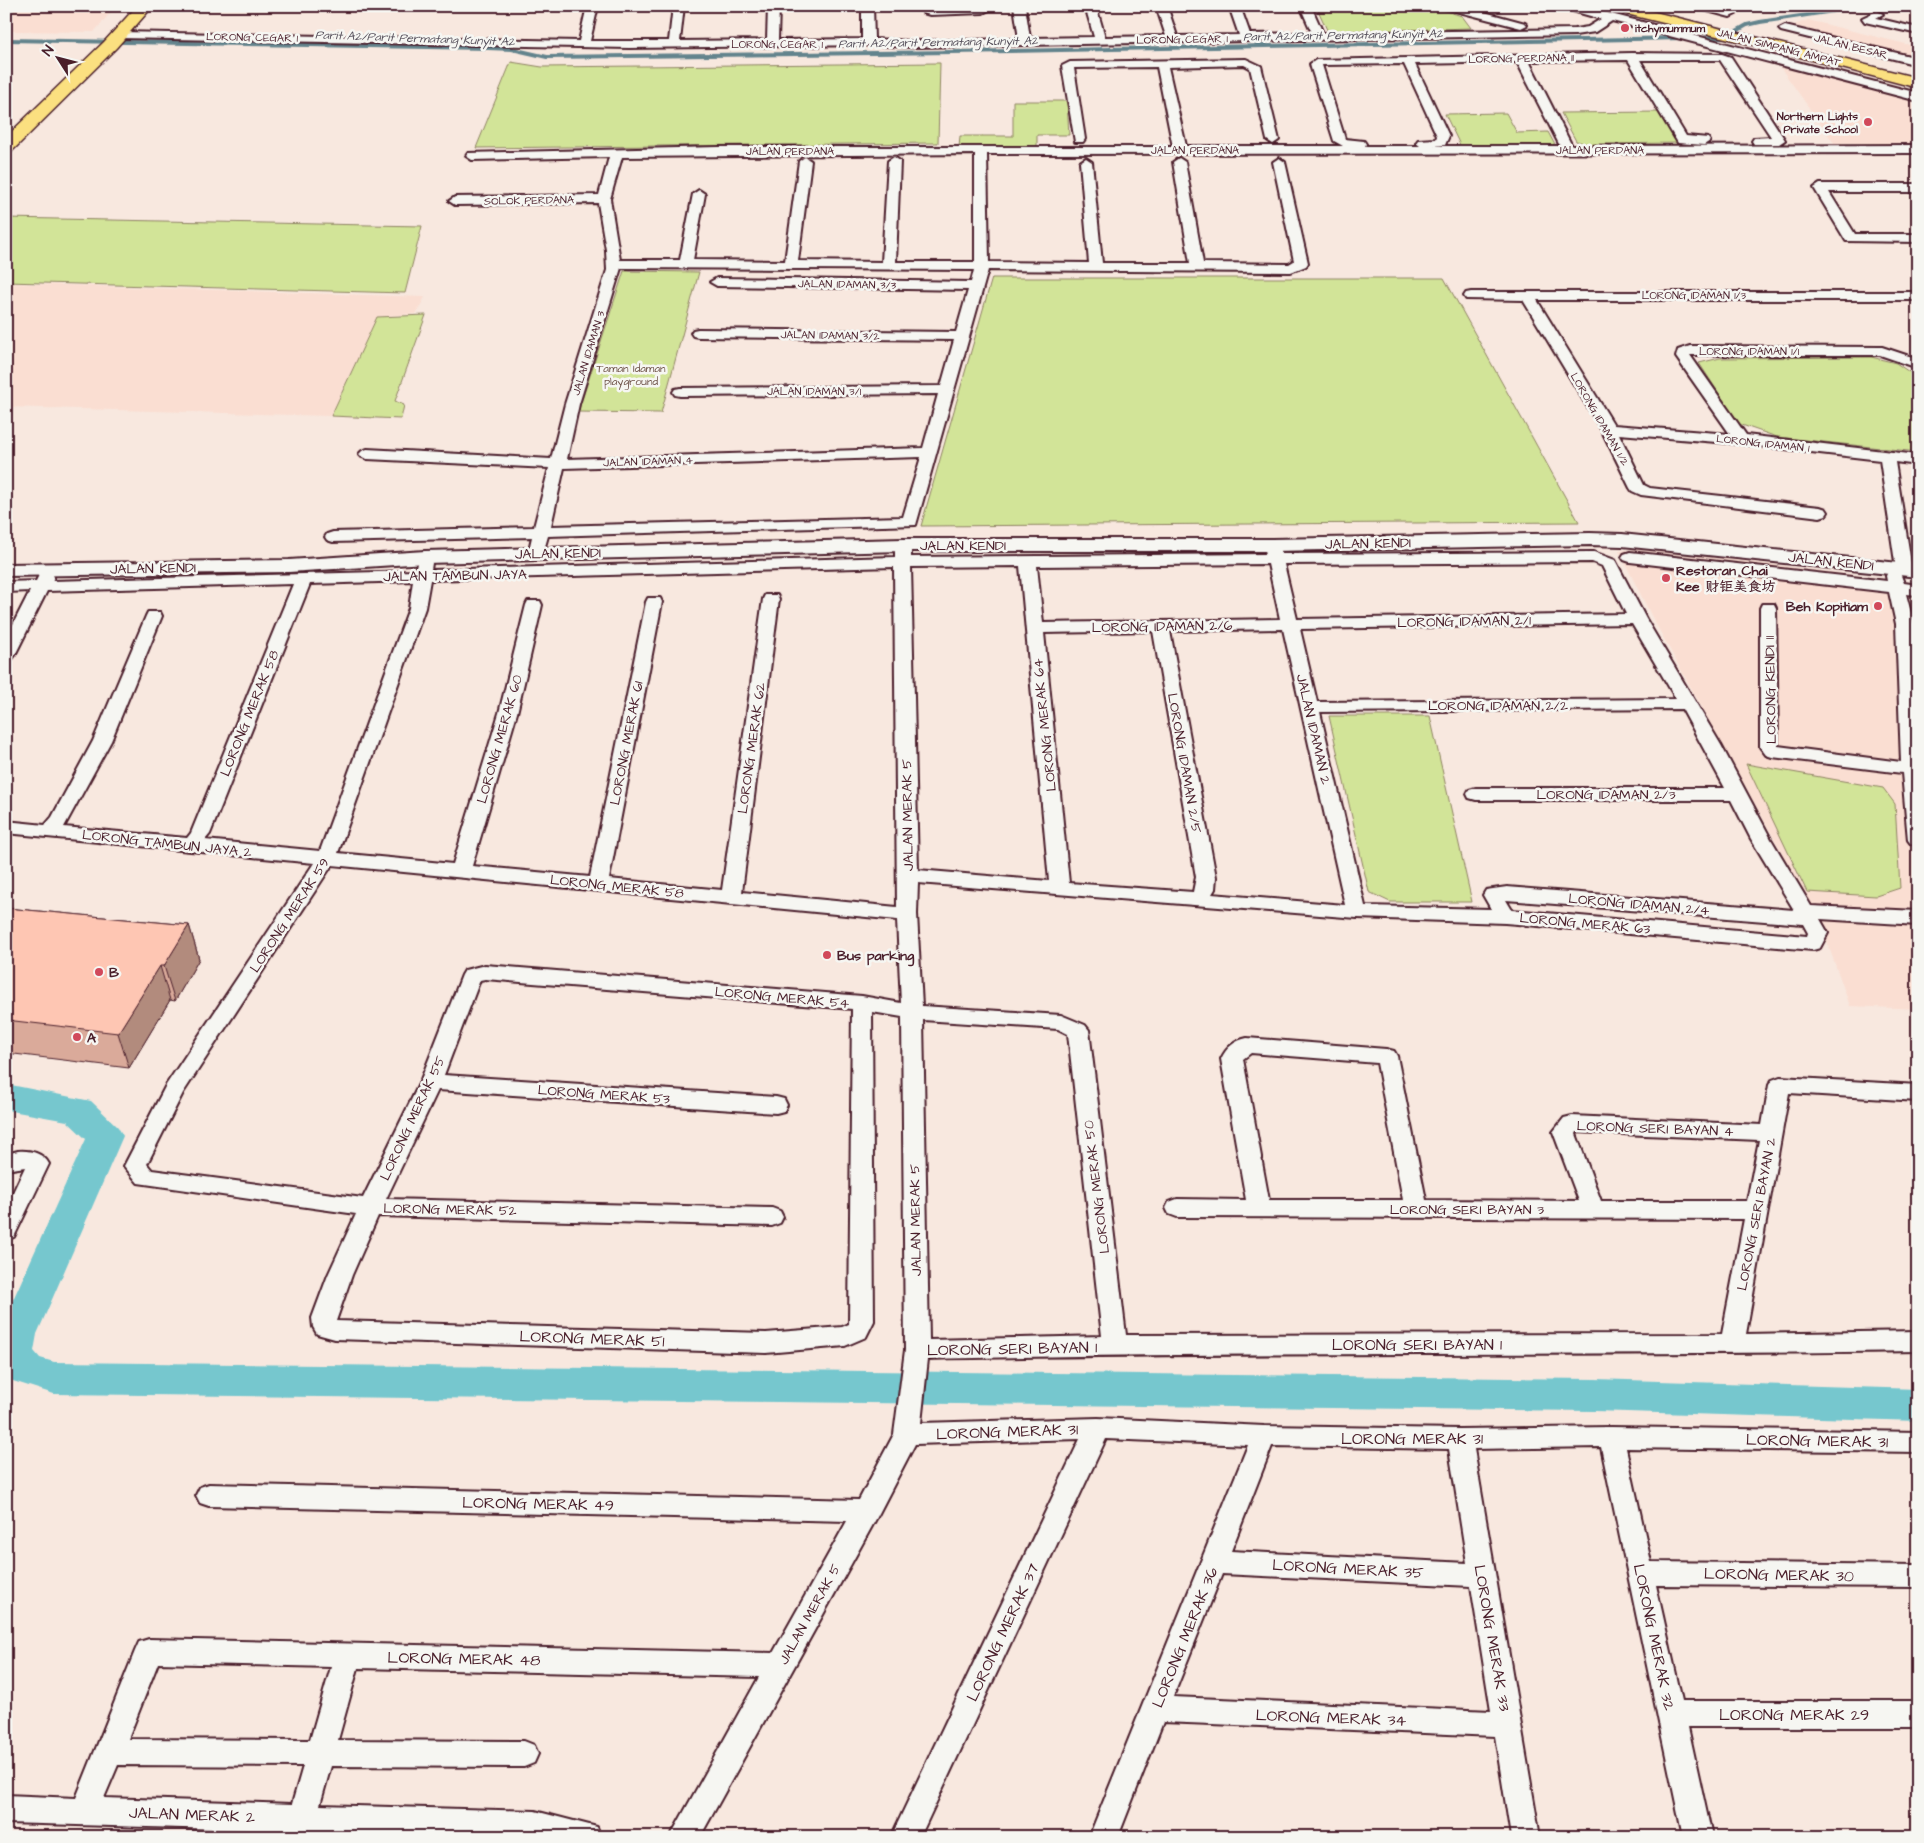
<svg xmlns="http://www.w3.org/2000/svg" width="1924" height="1843" font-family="'Architects Daughter','LXGW WenKai TC',sans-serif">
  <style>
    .built { fill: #faded2 }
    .green { fill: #d2e498; stroke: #8e8262 }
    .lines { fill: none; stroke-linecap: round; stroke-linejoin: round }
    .stream { stroke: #64848d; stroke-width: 4 }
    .river { fill: #76c7ce; fill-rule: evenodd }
    .minor-casing { stroke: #4a1f2b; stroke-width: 4 }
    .tertiary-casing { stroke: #4a1f2b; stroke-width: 4 }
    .primary-casing { stroke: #4a1f2b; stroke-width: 3 }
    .trunk-casing { stroke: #4a1f2b; stroke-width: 3 }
    .minor { fill: #f6f6f2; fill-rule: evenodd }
    .tertiary { fill: #f6f6f2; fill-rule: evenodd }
    .primary { fill: #fbe080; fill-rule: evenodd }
    .trunk { fill: #fbe080; fill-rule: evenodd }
    .wall { fill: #daaa9a; stroke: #4a1f2b }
    .shaded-wall { fill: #b28b7d; stroke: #4a1f2b }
    .building { fill: #fec6b3; stroke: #4a1f2b }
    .poi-dot { fill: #d1495b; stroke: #f6f6f2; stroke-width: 2 }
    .labels { text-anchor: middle; stroke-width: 5; stroke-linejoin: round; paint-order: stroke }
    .far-poi-label { font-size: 11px; font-weight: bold; fill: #4a1f2b; stroke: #f6f6f2; text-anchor: start }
    .far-street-label { font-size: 11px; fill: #4a1f2b; stroke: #f6f6f2 }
    .far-park-label { font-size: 11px; fill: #6c5046; stroke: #f6f6f2 }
    .far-water-label { font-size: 12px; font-style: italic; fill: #57515c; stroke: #f6f6f2 }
    .street-label { font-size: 14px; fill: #4a1f2b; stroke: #f6f6f2 }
    .poi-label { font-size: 14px; font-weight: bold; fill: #4a1f2b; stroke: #f6f6f2; text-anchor: start }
    .near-street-label { font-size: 16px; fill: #4a1f2b; stroke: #f6f6f2 }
  </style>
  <rect width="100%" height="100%" fill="#f8e8df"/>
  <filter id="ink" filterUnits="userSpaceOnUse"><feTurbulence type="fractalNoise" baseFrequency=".02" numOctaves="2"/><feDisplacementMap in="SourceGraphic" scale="10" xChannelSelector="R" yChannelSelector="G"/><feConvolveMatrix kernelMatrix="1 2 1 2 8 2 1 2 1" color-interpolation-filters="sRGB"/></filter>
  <g filter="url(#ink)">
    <!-- built -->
    <g class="built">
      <path d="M6,6H116L94,32L6,31Z"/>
      <path d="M1808,20L1918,47V65L1778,31Z"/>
      <path d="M1778,64L1918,100V143H1834Z"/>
      <path d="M6,283L425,297L416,314L377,317L331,416L6,407Z"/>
      <path d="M1641,548L1918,583V1009L1850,1006L1820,922L1652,617L1619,551Z"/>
    </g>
    <!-- green -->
    <g class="green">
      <path d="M1432,7L1462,16L1471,28L1328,32L1317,8Z"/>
      <path d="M511,62L542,67L940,63L938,143L476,148Z"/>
      <path d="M1013,101H1067L1069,135H1037V148H959L960,136H1013Z"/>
      <path d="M1659,112L1678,143L1587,144L1576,141L1561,113Z"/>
      <path d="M1506,113L1517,133L1548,132L1555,145L1461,147L1445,114Z"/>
      <path d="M6,218L422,226L405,293L6,282Z"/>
      <path d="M624,271L699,272L661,413L578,412Z"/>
      <path d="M992,278H1444L1579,522L921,526Z"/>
      <path d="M426,315L395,401L404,405L401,419L331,416L377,317Z"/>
      <path d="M1871,357L1896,363L1918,378V452L1777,437L1739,424L1699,363L1720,358Z"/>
      <path d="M1329,716H1430L1472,902H1390L1369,892Z"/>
      <path d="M1746,764L1883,788L1895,804L1900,888L1876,896L1807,892Z"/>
    </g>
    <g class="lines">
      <!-- stream -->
      <g class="stream">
        <path d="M1697,38L1726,37L1747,25L1760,22L1867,6"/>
        <path d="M6,40L488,48L512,49L547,57L953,52L1685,38"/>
      </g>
      <!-- river -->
      <path class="river" d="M6,1084L91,1101L118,1127L123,1136L37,1334L34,1351L40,1358L54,1362L1595,1379L1918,1389V1421L1595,1411L54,1394L13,1381L6,1373V1315L86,1139L67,1121L6,1110Z"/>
      <defs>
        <g id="minor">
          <path d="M587,6H598L590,41H669L673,6H684L680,41L767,40L768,6H779L778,40L862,39V6H873L874,39L912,41L1019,39L1014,6H1025L1030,38L1094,37L1085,6H1096L1105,37L1166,36L1156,6H1167L1177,36L1239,35L1229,6H1240L1250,34L1312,33L1300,6H1311L1323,33L1575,29L1588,27L1601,19L1562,8L1561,6H1580L1918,93V101L1612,21L1595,32L1575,35L912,47L868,45L629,48L120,38L114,35L120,32L579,41Z"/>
          <path d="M921,6H933V9L983,7L989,10L983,13L930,15L923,13Z"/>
          <path d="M1443,6H1462L1525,23L1527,25L1521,28L1444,8Z"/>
          <path d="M1695,6H1714L1734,12L1736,14L1730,17L1696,8Z"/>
          <path d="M1877,11L1883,14L1876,18L1918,28V34L1865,22L1862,18Z"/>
          <path d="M1785,26L1918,58V65L1781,31L1779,29Z"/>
          <path d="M1632,53L1722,54L1731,57L1785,140L1779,144H1754L1752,141L1754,138L1771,137L1720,60H1640L1686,136L1708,138L1710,141L1704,145L1678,143L1628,60L1529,61L1572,146L1918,145V153L987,154L989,262L1089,263L1080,162L1086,158L1092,162L1102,263H1190L1173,162L1179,158L1185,162L1203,263L1289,264L1294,261L1273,162L1279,158L1285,162L1308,263L1306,266L1291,272L988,270L916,525L548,536L542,557H530L528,554L532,537L333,542L327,540L325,537L327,534L333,532L534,527L549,468L367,459L362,457L359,454L362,451L367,449L551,459L565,404L607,270L606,250L598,203L455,205L449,201L455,197L599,195L609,157L472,160L466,156L468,153L719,147H1173L1157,67L1074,68L1085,139L1083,142H1075L1062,66L1070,62L1246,59L1261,66L1279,140L1273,144L1267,140L1250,68L1244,65L1168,67L1186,146H1343L1334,141L1311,68L1310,64L1316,60ZM1517,62L1560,146H1434L1445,145L1449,136L1415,64ZM1404,64L1437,136L1436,139L1418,140L1416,143L1420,146H1365L1366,144L1364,141L1345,139L1322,65ZM975,154V262H896L900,161L894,157L888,161L882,262L798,261L811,161L805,157L799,161L785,261L693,260L705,194L699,190L693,194L680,260H620L610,199L622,157ZM621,268L974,270L971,282L717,278L710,282L717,286L968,290L956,332L698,329L693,330L691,333L693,336L698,337L954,340L941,386L680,388L675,389L673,392L675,395L680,396L938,394L923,448L567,459L579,404ZM921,457L903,517L551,526L564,468Z"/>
          <path d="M1820,184H1918V192H1829L1855,234H1918V242L1846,241L1814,188Z"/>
          <path d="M1471,292H1918V300H1537L1614,425L1730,434L1676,357L1678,350L1690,346L1882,347L1918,359V368L1880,355H1690L1746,435L1918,455V465L1895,462L1912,569L1910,573H1900L1904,583L1918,585V595L1906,594L1914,624L1918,715V846L1911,844L1908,840L1902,773L1772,757L1766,755L1760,747V608L1762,604H1774L1776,608L1778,746L1901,762L1896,624L1889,592L1630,562L1624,560L1622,557L1624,554L1630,552L1887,581L1886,576L1888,572H1898L1896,569L1880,460L1741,444L1619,434L1644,485L1650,488L1820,507L1826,509L1828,512L1826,515L1820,517L1641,495L1632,491L1630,488L1601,429L1523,300L1466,299L1464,296L1466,293Z"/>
          <path d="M1272,541L1278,543L1282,554L1594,552L1615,560L1646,619L1721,745L1771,839L1811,906L1918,911V925L1820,919L1828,933L1820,948L1813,950L1505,923L1357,918L918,883L917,914L922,1006L1061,1015L1085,1025L1089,1030L1126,1335L1722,1334L1744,1219L1177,1217L1169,1214L1166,1208L1169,1202L1177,1199L1246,1200L1221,1059C1227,1047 1234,1041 1247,1038L1386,1049L1394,1051L1397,1056L1426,1200L1579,1201L1553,1132L1564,1118L1572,1116L1762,1125L1769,1085L1772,1080L1780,1077L1918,1085V1101L1789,1093L1746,1334L1918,1331V1351C1588,1356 1258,1351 928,1359L921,1423L1098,1418L1264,1426L1460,1429L1611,1427L1918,1432V1452L1626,1448L1651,1562L1918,1565V1587L1656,1585L1682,1701H1918V1727H1688L1712,1837H1683L1601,1447L1474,1449L1540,1837H1511L1495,1736L1163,1722L1118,1837H1089L1248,1445L1106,1439L920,1837H891L1080,1439L915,1444L876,1519L700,1837H670L759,1677L358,1668L338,1740L524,1741L534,1745L538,1754L534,1763L524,1767L331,1766L320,1805L535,1811L597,1827L601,1837H472L313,1832L312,1837H283L284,1831L6,1823V1795L76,1798L135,1651L139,1642L149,1639L773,1653L847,1521L209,1506L200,1503L196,1495L200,1487L209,1484L859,1500L894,1434L905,1350L902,1017L872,1012L874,1321L866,1337L845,1346L766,1353L335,1339L317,1334L313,1327L312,1318L328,1275L356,1214L138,1183L124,1166L166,1085L314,863L6,833V821L45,825L52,817L93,741L146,616L148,612H160L162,616L111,741L64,827L187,838L191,833L293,584L47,591L15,655L12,659L6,660V638L30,591L6,592V582L36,581L40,573H52L54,577L52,581L415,571L418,560H430L432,563L431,570L895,557V550L897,547H909L911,550V557L1266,554L1264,546L1266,543ZM1592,562L1602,566L1626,614L1297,619L1284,564ZM1268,564L1280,619L1043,623L1037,566ZM1020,566L1049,881L918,870L911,567ZM894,567L897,907L742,892L779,599L777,595H765L763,599L722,890L609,879L662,602L660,598H648L646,602L590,877L472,866L517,713L542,605L540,601H528L526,605L499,713L453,864L338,853L425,608L430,580ZM413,581L409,608L320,851L205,840L210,834L310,584ZM1632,624L1676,699L1317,702L1300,629ZM1283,629L1345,905L1212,894L1215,889L1216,877L1170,631ZM1153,631L1196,877L1193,892L1069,883L1044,633ZM1682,709L1725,788H1476L1469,790L1467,794L1469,798L1476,800H1731L1751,839L1794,910L1507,887L1486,890L1483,895L1491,909L1365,906L1320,712ZM332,865L897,920L901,1003L862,996L485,965L465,970L462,975L420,1082L363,1198L152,1170L147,1164L183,1093ZM1506,900L1803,924L1808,933L1807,936L1512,910ZM485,979L852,1009L849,1324L842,1327L766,1333L336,1321L352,1275L378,1216L772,1226L780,1223L783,1217L780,1211L772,1208L386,1199L438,1090L776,1113L784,1111L787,1105L784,1099L776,1097L444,1075L480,980ZM923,1020L1058,1029L1068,1034L1102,1336L929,1340ZM1251,1053L1377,1063L1403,1200H1269L1243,1059ZM1577,1132L1759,1140L1747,1201H1601L1576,1134ZM1272,1446L1449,1449L1467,1563L1231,1551ZM1222,1574L1471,1586L1491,1711L1173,1697ZM158,1663L331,1667L310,1740L128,1739ZM118,1765L303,1766L292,1804L104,1798Z"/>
          <path d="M18,1151C30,1150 43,1153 49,1164L14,1237L6,1240V1207L25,1167L6,1170V1154Z"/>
        </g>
        <path id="tertiary" d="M1590,533L1622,534L1918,565V577L1622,546L1590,545L1272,551H903L425,563L289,572L6,576V564L289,560L425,551L903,539H1272Z"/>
        <path id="primary" d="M137,6H153L116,48L12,151L6,152V137L104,42Z"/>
        <path id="trunk" d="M1604,6H1631L1918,78V88L1750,44L1606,9Z"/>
      </defs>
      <!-- minor casing -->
      <use href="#minor" class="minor-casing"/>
      <!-- tertiary casing -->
      <use href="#tertiary" class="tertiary-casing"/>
      <!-- primary casing -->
      <use href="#primary" class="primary-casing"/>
      <!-- trunk casing -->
      <use href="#trunk" class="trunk-casing"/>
      <!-- minor -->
      <use href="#minor" class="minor"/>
      <!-- tertiary -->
      <use href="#tertiary" class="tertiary"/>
      <!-- primary -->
      <use href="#primary" class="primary"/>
      <!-- trunk -->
      <use href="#trunk" class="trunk"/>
    </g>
    <!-- wall -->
    <path class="wall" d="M6,908L189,925L199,959L175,1001L170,1000L129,1068L6,1053Z"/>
    <!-- shaded-wall -->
    <g class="shaded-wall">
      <path d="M189,925L199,959L175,1001L164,966Z"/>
      <path d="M160,966L170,1000L129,1068L118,1033Z"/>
    </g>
    <!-- building -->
    <path class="building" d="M6,908L189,925L164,966H160L118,1033L6,1020Z"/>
  </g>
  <!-- markers -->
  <g class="poi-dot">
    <circle cx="1625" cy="28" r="5"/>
    <circle cx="1868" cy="122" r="5"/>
    <circle cx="1666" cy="578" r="5"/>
    <circle cx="1878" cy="606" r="5"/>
    <circle cx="827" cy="955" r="5"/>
    <circle cx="99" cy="972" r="5"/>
    <circle cx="77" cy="1037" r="5"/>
  </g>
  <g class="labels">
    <!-- far-poi labels -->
    <g class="far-poi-label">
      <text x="1635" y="32">itchymummum</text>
      <text x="1858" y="120" text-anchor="end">Northern Lights<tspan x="1858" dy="13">Private School</tspan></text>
    </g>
    <!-- far-street labels -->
    <g class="far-street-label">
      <text transform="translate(252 37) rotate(1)" y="4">LORONG CEGAR 1</text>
      <text transform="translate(1182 39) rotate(-1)" y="4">LORONG CEGAR 1</text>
      <text x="777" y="48">LORONG CEGAR 1</text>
      <text transform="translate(1851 46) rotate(14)" y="4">JALAN BESAR</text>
      <text transform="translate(1779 47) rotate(14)" y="4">JALAN SIMPANG AMPAT</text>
      <text transform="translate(1521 58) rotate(-1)" y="4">LORONG PERDANA 11</text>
      <text x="1195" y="154">JALAN PERDANA</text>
      <text x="1600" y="154">JALAN PERDANA</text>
      <text x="790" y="155">JALAN PERDANA</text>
      <text transform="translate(529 200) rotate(-1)" y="4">SOLOK PERDANA</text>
      <text transform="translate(847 284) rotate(1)" y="4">JALAN IDAMAN 3/3</text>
      <text x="1694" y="299">LORONG IDAMAN 1/3</text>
      <text transform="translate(830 335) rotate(1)" y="4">JALAN IDAMAN 3/2</text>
      <text x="1749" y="355">LORONG IDAMAN 1/1</text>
      <text transform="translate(588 353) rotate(-73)" y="4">JALAN IDAMAN 3</text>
      <text x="814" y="395">JALAN IDAMAN 3/1</text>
      <text transform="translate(1600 419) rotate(60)" y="4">LORONG IDAMAN 1/2</text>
      <text transform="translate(1763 443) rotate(6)" y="4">LORONG IDAMAN 1</text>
      <text transform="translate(648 461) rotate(-2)" y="4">JALAN IDAMAN 4</text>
    </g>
    <!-- far-park labels -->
    <g class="far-park-label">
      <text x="631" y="372">Taman Idaman<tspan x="631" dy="13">playground</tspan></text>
    </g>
    <!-- far-water labels -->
    <g class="far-water-label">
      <text transform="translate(1343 35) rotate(-1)" y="4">Parit A2/Parit Permatang Kunyit A2</text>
      <text transform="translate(415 38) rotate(2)" y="4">Parit A2/Parit Permatang Kunyit A2</text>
      <text transform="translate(938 42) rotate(-1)" y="4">Parit A2/Parit Permatang Kunyit A2</text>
    </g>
    <!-- street labels -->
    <g class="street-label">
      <text transform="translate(1368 543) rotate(-1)" y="5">JALAN KENDI</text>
      <text x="963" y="550">JALAN KENDI</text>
      <text transform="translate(558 553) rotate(-1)" y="5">JALAN KENDI</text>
      <text transform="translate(1831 561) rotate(6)" y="5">JALAN KENDI</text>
      <text transform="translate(153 568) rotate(-1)" y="5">JALAN KENDI</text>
      <text transform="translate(455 575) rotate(-1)" y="5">JALAN TAMBUN JAYA</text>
      <text transform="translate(1464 621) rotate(-1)" y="5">LORONG IDAMAN 2/1</text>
      <text transform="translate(1162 626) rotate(-1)" y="5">LORONG IDAMAN 2/6</text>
      <text transform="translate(1770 690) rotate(-91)" y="5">LORONG KENDI 11</text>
      <text x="1498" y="710">LORONG IDAMAN 2/2</text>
      <text transform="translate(249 713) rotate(-68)" y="5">LORONG MERAK 58</text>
      <text transform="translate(1044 725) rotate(-96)" y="5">LORONG MERAK 64</text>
      <text transform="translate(1314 729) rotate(77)" y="5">JALAN IDAMAN 2</text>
      <text transform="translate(499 739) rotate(-74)" y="5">LORONG MERAK 60</text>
      <text transform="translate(626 743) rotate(-79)" y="5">LORONG MERAK 61</text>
      <text transform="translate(751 748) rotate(-82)" y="5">LORONG MERAK 62</text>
      <text transform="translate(1185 763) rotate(80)" y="5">LORONG IDAMAN 2/5</text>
      <text x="1606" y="799">LORONG IDAMAN 2/3</text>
      <text transform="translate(907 815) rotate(-91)" y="5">JALAN MERAK 5</text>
      <text transform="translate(167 843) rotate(6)" y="5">LORONG TAMBUN JAYA 2</text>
      <text transform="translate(617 886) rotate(6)" y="5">LORONG MERAK 58</text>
      <text transform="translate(1639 904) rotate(5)" y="5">LORONG IDAMAN 2/4</text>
      <text transform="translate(289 915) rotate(-57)" y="5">LORONG MERAK 59</text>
      <text transform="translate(1585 923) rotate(5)" y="5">LORONG MERAK 63</text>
      <text transform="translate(782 997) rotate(5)" y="5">LORONG MERAK 54</text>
      <text transform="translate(604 1094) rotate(4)" y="5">LORONG MERAK 53</text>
      <text transform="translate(412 1118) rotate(-65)" y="5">LORONG MERAK 55</text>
      <text transform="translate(1655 1128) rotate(2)" y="5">LORONG SERI BAYAN 4</text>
      <text transform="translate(1096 1187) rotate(-97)" y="5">LORONG MERAK 50</text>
      <text transform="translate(450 1209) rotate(1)" y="5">LORONG MERAK 52</text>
      <text x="1467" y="1214">LORONG SERI BAYAN 3</text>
      <text transform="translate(1756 1214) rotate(-79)" y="5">LORONG SERI BAYAN 2</text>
      <text transform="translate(915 1220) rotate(-91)" y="5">JALAN MERAK 5</text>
      <text transform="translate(809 1614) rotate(-61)" y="5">JALAN MERAK 5</text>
    </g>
    <!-- poi labels -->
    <g class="poi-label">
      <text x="1676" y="575">Restoran Chai<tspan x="1676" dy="16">Kee 财钜美食坊</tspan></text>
      <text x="1868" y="611" text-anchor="end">Beh Kopitiam</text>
      <text x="837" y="960">Bus parking</text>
      <text x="109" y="977">B</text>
      <text x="87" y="1042">A</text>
    </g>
    <!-- near-street labels -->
    <g class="near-street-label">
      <text transform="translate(592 1338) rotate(2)" y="6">LORONG MERAK 51</text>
      <text x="1417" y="1350">LORONG SERI BAYAN 1</text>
      <text transform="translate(1012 1348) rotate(-1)" y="6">LORONG SERI BAYAN 1</text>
      <text transform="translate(1007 1431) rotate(-2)" y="6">LORONG MERAK 31</text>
      <text x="1412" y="1444">LORONG MERAK 31</text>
      <text transform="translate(1817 1440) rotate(1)" y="6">LORONG MERAK 31</text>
      <text transform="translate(538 1503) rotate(1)" y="6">LORONG MERAK 49</text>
      <text transform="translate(1348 1568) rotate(3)" y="6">LORONG MERAK 35</text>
      <text transform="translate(1779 1574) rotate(1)" y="6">LORONG MERAK 30</text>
      <text transform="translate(1002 1632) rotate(-65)" y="6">LORONG MERAK 37</text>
      <text transform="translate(1184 1637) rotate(-68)" y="6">LORONG MERAK 36</text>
      <text transform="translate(1655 1637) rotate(78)" y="6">LORONG MERAK 32</text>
      <text transform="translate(1493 1638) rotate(80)" y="6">LORONG MERAK 33</text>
      <text transform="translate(464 1658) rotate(1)" y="6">LORONG MERAK 48</text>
      <text x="1794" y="1720">LORONG MERAK 29</text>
      <text transform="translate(1331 1717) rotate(2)" y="6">LORONG MERAK 34</text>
      <text transform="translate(192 1814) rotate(2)" y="6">JALAN MERAK 2</text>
    </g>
  </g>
  <!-- margin -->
  <rect width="1924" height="1843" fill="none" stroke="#f6f6f2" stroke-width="25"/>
  <rect x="12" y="12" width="1899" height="1818" fill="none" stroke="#4a1f2b" stroke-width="2" filter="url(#ink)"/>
  <!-- north arrow -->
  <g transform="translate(58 58) rotate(306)" stroke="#f6f6f2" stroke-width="4" paint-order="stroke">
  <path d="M0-4L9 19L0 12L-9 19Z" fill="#4a1f2b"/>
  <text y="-8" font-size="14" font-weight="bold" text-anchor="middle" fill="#4a1f2b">N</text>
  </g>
</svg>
